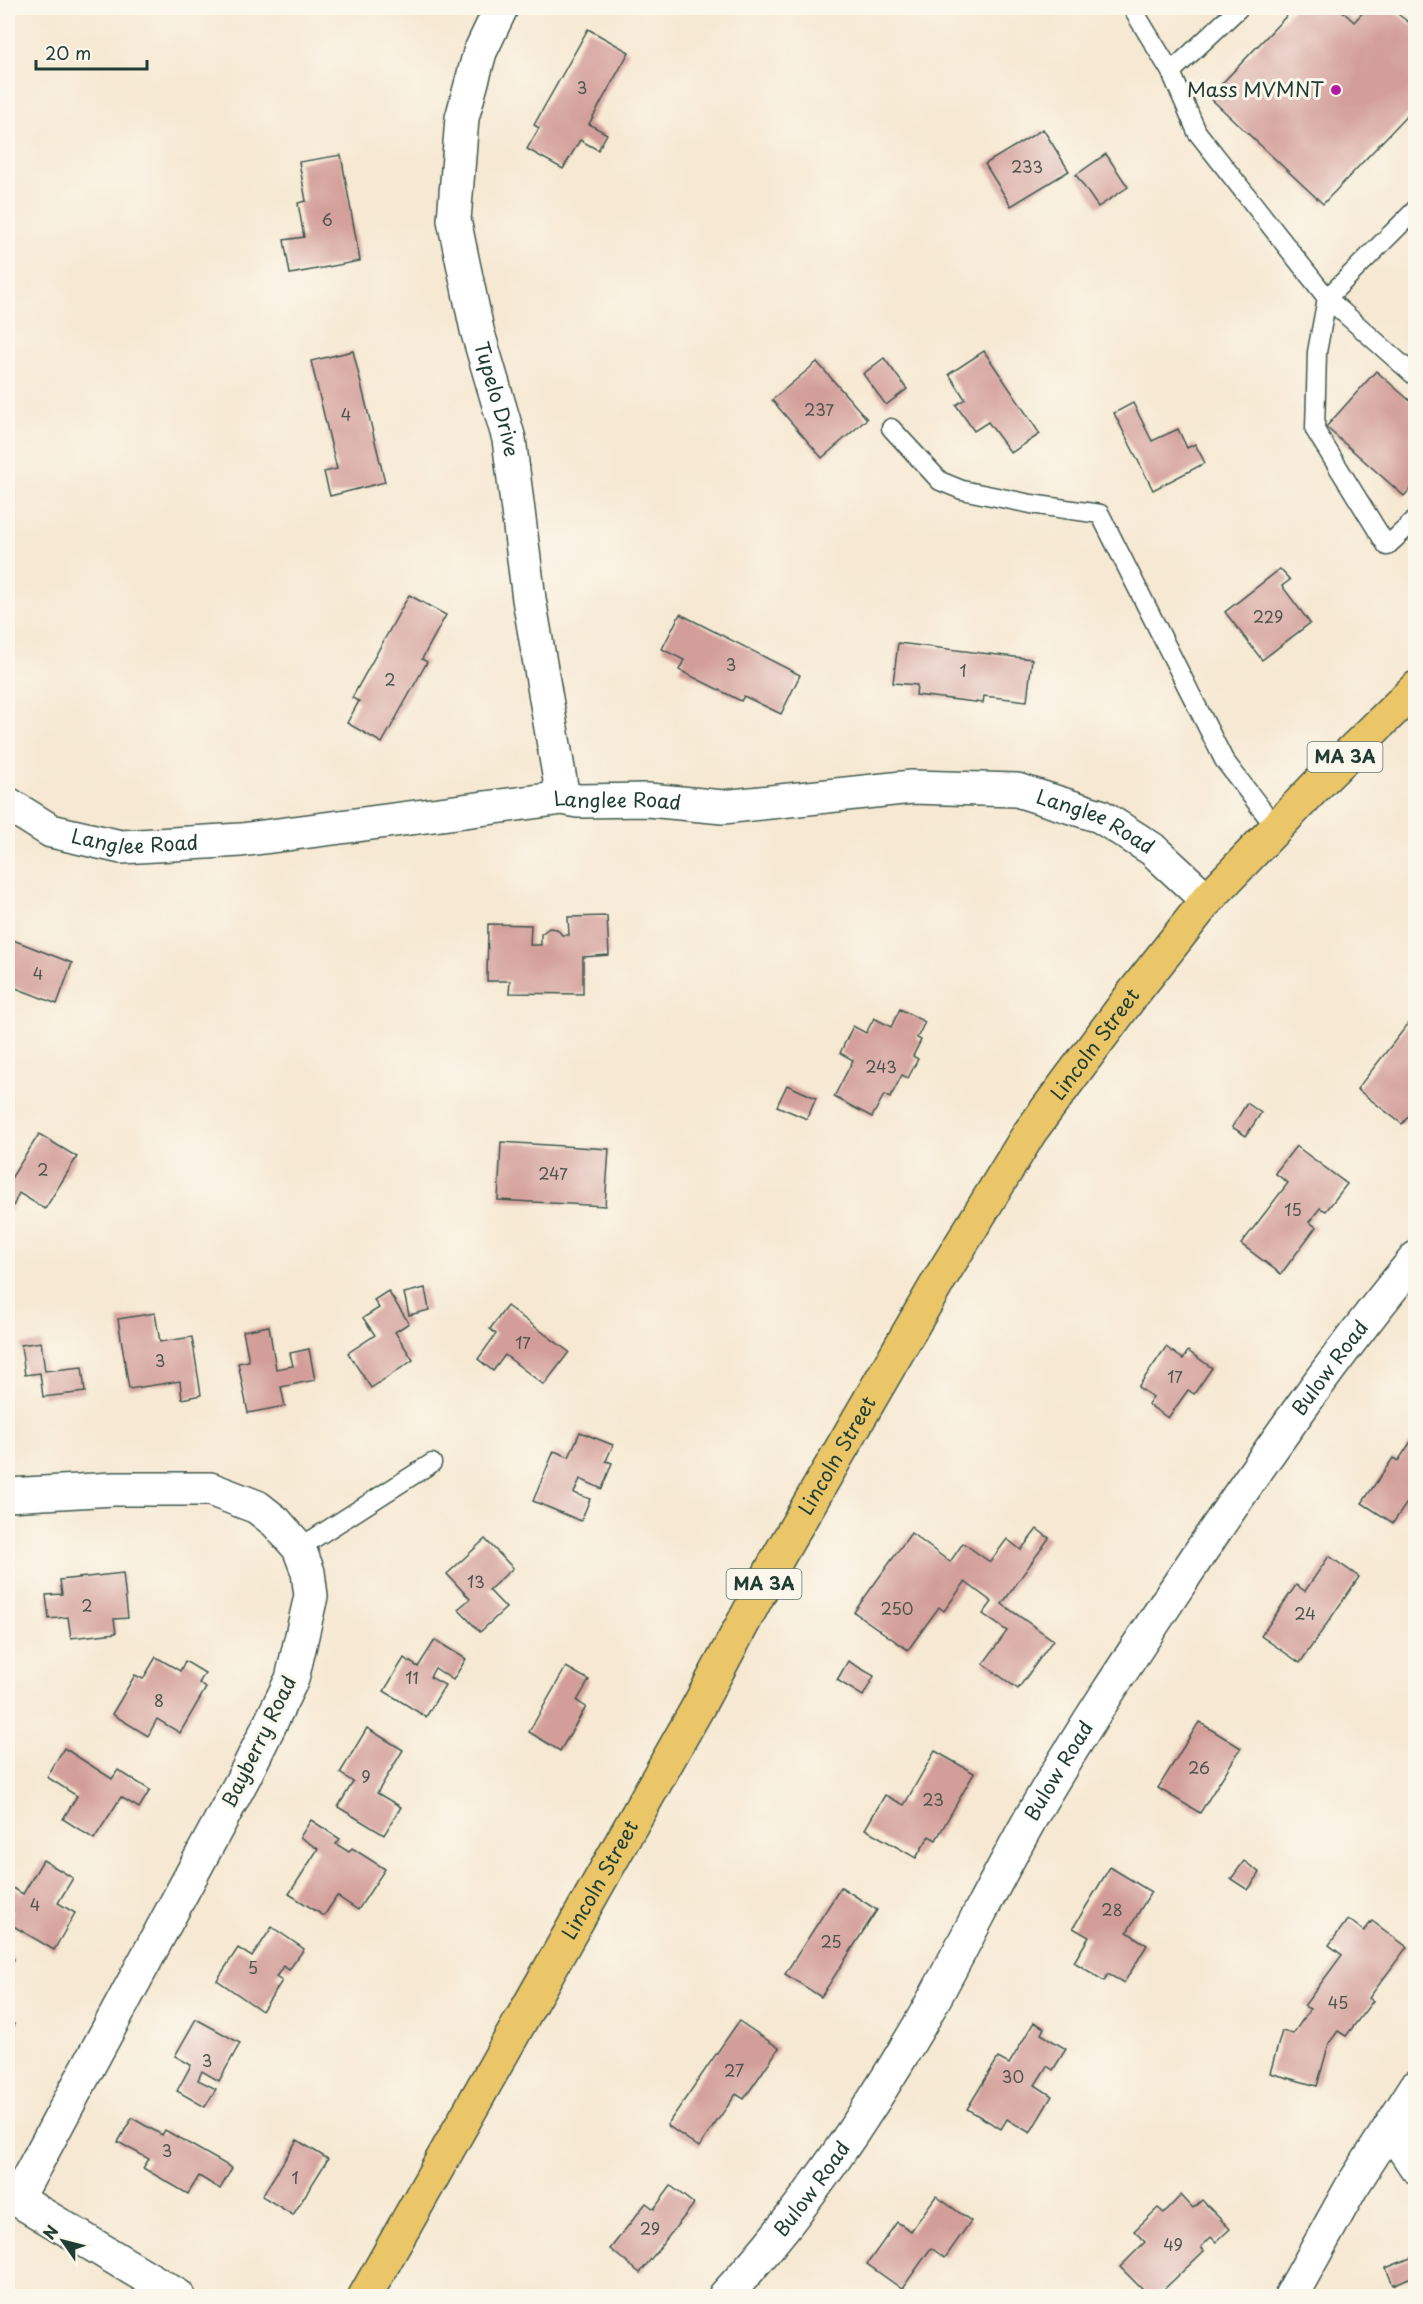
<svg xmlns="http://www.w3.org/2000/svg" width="1423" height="2304" font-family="'Playpen Sans',sans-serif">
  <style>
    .building { fill: #d39e99 }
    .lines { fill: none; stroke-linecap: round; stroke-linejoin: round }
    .lane-casing { stroke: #3f574c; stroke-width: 21 }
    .street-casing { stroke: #3f574c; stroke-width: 36 }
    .primary-casing { stroke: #3f574c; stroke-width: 36 }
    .lane { stroke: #fff; stroke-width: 18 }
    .street { stroke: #fff; stroke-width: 33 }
    .primary { stroke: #ebc669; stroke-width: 33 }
    .poi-dot { fill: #b5179e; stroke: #fbf7ec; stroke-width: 2 }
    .labels { text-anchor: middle; stroke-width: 6; stroke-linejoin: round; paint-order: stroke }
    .number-label { font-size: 16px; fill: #4c554d }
    .shield { fill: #fbf7ec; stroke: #61756b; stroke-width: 1.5 }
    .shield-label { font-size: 18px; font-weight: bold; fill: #1f3d34 }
    .poi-label { font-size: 20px; fill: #1f3d34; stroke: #fbf7ec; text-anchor: end }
    .street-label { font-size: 20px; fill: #1f3d34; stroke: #fbf7ec }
  </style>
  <rect width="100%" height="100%" fill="#fbf7ec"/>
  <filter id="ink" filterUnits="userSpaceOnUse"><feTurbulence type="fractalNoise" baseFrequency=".0167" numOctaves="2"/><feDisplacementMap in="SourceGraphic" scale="12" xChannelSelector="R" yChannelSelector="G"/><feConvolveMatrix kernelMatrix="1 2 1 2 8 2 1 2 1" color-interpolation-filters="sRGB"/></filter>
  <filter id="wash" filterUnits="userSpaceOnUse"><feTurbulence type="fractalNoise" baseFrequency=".008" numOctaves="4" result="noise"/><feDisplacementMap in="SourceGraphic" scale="24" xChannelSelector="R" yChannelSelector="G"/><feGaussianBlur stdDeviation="1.35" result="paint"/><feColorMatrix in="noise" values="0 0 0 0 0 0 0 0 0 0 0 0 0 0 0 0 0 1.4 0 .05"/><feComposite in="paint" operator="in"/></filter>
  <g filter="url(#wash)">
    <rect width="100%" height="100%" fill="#f6e8d2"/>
    <g id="blocks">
      <!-- building -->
      <g class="building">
        <path d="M1294,8H1339L1354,22L1366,9L1365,8H1390L1416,28V106L1323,204L1209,97Z"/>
        <path d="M588,29L629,52L589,124L607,134L598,150L580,140L563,169L527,149L539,128L534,125Z"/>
        <path d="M1043,129L1069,171L1011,206L985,164Z"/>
        <path d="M1106,154L1128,187L1098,207L1076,175Z"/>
        <path d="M341,155L360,261L290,274L284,240L304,237L298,203L306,201L299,162Z"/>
        <path d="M353,351L385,482L330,496L324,472L337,469L311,361Z"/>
        <path d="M984,351L1040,434L1011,453L988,422L974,431L956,405L965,399L949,374Z"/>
        <path d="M884,358L907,389L886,405L863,374Z"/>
        <path d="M817,362L867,419L822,458L772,400Z"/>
        <path d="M1376,371L1416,406V483L1404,496L1326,427Z"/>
        <path d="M1133,403L1152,441L1178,429L1187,448L1195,444L1205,463L1153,490L1114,413Z"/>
        <path d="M1280,569L1290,580L1282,586L1310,623L1262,660L1225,612Z"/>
        <path d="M409,595L446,615L422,659L427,662L382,743L347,723L359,701L352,698Z"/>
        <path d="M680,614L800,675L781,714L744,696L741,701L679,670L684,660L662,649Z"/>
        <path d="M898,643L1032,659L1027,701L984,696L983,703L916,695L917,685L893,683Z"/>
        <path d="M607,916L609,955L583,957V994L509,993L510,981H487L488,924L531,925L530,945H541V934L549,928L557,929L562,935H569L568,917Z"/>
        <path d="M8,938L72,963L57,1004L8,985Z"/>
        <path d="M900,1009L925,1022L917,1038L921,1040L913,1056L918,1059L908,1078L902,1075L890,1098L884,1095L872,1117L834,1097L853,1060L840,1053L853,1026L866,1033L874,1018L891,1027Z"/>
        <path d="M1416,1014V1107L1402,1124L1357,1089Z"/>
        <path d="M787,1085L816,1098L807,1119L777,1106Z"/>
        <path d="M1247,1103L1261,1113L1246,1136L1232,1127Z"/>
        <path d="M39,1134L77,1157L45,1209L19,1193L11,1211H8V1183Z"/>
        <path d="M501,1142L609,1149L605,1206L498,1200Z"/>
        <path d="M1296,1146L1347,1184L1326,1211L1320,1208L1309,1222L1316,1227L1281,1274L1241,1244L1288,1183L1275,1173Z"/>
        <path d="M425,1288L429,1310L409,1315L404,1293Z"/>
        <path d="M388,1291L409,1323L395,1332L413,1360L371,1388L348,1353L375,1335L363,1318L379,1308L374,1300Z"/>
        <path d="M507,1306L569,1352L544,1385L505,1355L493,1371L478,1359L496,1334L490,1329Z"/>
        <path d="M155,1313L160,1342L192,1337L201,1395L182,1399L180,1381L129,1389L118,1319Z"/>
        <path d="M269,1326L276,1369L293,1366L290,1353L309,1349L315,1380L281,1387L285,1406L248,1413L238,1363L249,1361L243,1331Z"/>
        <path d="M41,1342L45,1371L82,1367L85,1392L43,1397L40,1373L25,1375L21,1345Z"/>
        <path d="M1166,1347L1183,1359L1188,1351L1212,1368L1194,1394L1188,1390L1168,1418L1148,1404L1153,1397L1138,1387Z"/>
        <path d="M580,1432L613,1445L606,1461L612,1463L602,1489L580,1479L574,1493L590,1499L581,1521L533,1501L554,1451L569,1457Z"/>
        <path d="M1416,1434V1490L1393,1523L1362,1503L1393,1458L1398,1461Z"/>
        <path d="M1037,1529L1049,1538L1002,1604L1053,1640L1018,1689L983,1664L1007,1631L983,1614L992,1602L965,1582L944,1611L939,1607L908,1650L854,1612L911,1533L950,1562L963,1543L990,1562L1007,1539L1021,1550Z"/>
        <path d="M485,1539L513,1568L489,1590L506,1608L480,1632L458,1609L470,1599L447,1574Z"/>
        <path d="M1329,1556L1359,1577L1300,1663L1261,1636L1296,1585L1305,1591Z"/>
        <path d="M123,1573L128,1618L114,1619L116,1633L71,1638L68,1617L49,1619L46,1595L62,1594L60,1580Z"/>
        <path d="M435,1640L466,1659L453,1680L435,1668L430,1677L445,1685L426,1717L384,1691L404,1658L418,1667Z"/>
        <path d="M156,1657L180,1671L185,1661L205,1673L199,1683L206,1688L180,1733L157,1719L148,1736L112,1714L135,1675L143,1679Z"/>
        <path d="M848,1661L874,1676L863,1696L837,1680Z"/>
        <path d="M566,1667L589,1680L577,1701L586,1707L560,1751L529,1732Z"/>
        <path d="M1199,1722L1241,1748L1200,1813L1158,1788Z"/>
        <path d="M367,1728L403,1750L377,1793L401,1807L384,1835L338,1807L353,1782L340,1773Z"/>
        <path d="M64,1748L112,1779L118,1770L150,1790L139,1808L121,1797L94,1839L63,1819L77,1796L47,1777Z"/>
        <path d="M935,1751L974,1773L936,1840L929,1836L916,1858L865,1829L885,1795L904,1805Z"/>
        <path d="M311,1820L340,1839L336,1844L349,1852L352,1848L385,1869L358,1910L337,1896L324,1916L289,1894L318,1849L300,1837Z"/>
        <path d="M43,1860L73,1878L58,1903L75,1913L54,1950L8,1923L13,1911L8,1907V1885L23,1894Z"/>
        <path d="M1244,1861L1260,1873L1248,1890L1231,1879Z"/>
        <path d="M1110,1867L1151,1892L1127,1932L1147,1945L1124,1983L1108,1974L1104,1981L1074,1962L1089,1937L1073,1928Z"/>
        <path d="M841,1887L877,1910L821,1997L785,1974Z"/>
        <path d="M1348,1919L1364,1931L1372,1921L1407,1947L1369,1998L1373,2001L1346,2036L1338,2031L1329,2043L1317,2086L1270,2073L1282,2031L1293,2034L1310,2009L1304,2006L1342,1955L1329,1945Z"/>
        <path d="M272,1927L304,1949L289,1970L283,1966L276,1977L282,1981L262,2011L217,1980L238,1948L252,1957Z"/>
        <path d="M8,1956L14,1959L8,1971Z"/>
        <path d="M196,2019L240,2043L219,2081L202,2071L198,2080L216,2089L205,2107L177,2091L191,2065L175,2056Z"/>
        <path d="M8,2021L14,2024L8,2036Z"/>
        <path d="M739,2021L779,2048L744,2099L736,2094L699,2147L667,2125Z"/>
        <path d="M1034,2022L1044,2028L1041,2034L1066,2049L1053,2070L1047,2066L1035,2085L1052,2096L1030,2133L1007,2119L1001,2129L967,2109L998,2058L1009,2064Z"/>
        <path d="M132,2118L162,2135L165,2130L232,2168L220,2189L199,2176L188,2194L143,2168L149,2159L118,2142Z"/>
        <path d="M297,2140L328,2159L293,2215L262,2196Z"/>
        <path d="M671,2186L694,2204L640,2273L610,2249L646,2203L654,2209Z"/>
        <path d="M1181,2195L1193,2208L1202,2200L1230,2229L1216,2242L1211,2237L1201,2247L1204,2251L1157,2296H1149L1120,2267L1145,2242L1134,2231L1158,2208L1164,2213Z"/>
        <path d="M936,2196L971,2221L945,2258L931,2248L902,2289L867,2264L897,2222L911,2231Z"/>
        <path d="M1413,2257L1416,2263V2275L1393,2285L1386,2268Z"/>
      </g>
    </g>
  </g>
  <g filter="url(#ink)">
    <use href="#blocks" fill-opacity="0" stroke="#3f574c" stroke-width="1.5"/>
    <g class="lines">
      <defs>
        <g id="lane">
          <path d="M1132,8L1171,72"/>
          <path d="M1239,8L1171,72L1197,132L1327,298L1317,352L1315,430L1387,546L1416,519"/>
          <path d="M1416,209L1327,298L1416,377"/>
          <path d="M891,428L940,481L962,490L1031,504L1100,514L1224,760L1276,828"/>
          <path d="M299,1548L432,1463"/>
        </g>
        <g id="street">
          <path id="s1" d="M501,8L480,52L462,118L454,220L477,330L509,439L529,599L563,798"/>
          <path id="s2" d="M8,804L51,831L121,847L241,840L563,798L578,801L648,800L723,807L912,787L1017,790L1100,816L1152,849L1207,900"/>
          <path d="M8,1495L114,1489H210L257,1507L276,1522L299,1548L308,1572L311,1596L292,1679L244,1777L17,2199"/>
          <path d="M1390,2128L1416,2167"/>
          <path d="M8,2194L178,2296"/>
          <path id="s3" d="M725,2296C800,2215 863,2122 919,2026C961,1952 998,1874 1041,1800C1090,1717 1144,1637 1197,1557C1266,1455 1337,1353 1416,1258"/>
          <path d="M1291,2296L1351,2188L1416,2087"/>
        </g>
        <g id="primary">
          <path id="s4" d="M365,2296L698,1707L779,1556L941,1277L1030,1132L1132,995L1207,900L1318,784L1416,688"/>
        </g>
      </defs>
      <!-- lane casing -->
      <use href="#lane" class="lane-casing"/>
      <!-- street casing -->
      <use href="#street" class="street-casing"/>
      <!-- primary casing -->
      <use href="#primary" class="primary-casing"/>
      <!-- lane -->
      <use href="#lane" class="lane"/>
      <!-- street -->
      <use href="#street" class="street"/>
      <!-- primary -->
      <use href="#primary" class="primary"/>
    </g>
  </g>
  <!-- markers -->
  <circle class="poi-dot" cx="1336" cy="90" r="6"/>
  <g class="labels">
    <!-- number labels -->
    <g class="number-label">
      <text x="582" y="94">3</text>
      <text x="1027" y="173">233</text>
      <text x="327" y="226">6</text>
      <text x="819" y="416">237</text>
      <text x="346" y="421">4</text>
      <text x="1268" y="623">229</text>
      <text x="731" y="671">3</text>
      <text x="963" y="677">1</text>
      <text x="390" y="686">2</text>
      <text x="38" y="980">4</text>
      <text x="881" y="1073">243</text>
      <text x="43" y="1176">2</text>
      <text x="553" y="1180">247</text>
      <text x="1293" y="1216">15</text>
      <text x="523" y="1349">17</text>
      <text x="160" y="1367">3</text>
      <text x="1175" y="1383">17</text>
      <text x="476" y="1588">13</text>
      <text x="87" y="1612">2</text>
      <text x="897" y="1615">250</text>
      <text x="1305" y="1620">24</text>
      <text x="412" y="1684">11</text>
      <text x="159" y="1707">8</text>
      <text x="1199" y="1774">26</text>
      <text x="366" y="1783">9</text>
      <text x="933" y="1806">23</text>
      <text x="35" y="1911">4</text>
      <text x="1112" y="1916">28</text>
      <text x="831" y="1948">25</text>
      <text x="253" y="1974">5</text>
      <text x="1338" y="2009">45</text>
      <text x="207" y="2067">3</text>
      <text x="734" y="2077">27</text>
      <text x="1013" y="2083">30</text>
      <text x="167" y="2157">3</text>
      <text x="295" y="2184">1</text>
      <text x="650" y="2235">29</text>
      <text x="1173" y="2251">49</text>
    </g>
    <!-- shield labels -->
    <g class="shield">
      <rect x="1307.5" y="742" width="75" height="30" rx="4.5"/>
      <rect x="726.5" y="1569" width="75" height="30" rx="4.5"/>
    </g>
    <g class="shield-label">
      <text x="1345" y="763">MA 3A</text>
      <text x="764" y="1590">MA 3A</text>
    </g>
    <!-- poi labels -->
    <g class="poi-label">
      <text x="1324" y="97">Mass MVMNT</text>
    </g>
    <!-- street labels -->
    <g class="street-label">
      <text dy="7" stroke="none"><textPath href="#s1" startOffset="404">Tupelo Drive</textPath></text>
      <text dy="7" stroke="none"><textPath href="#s2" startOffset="622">Langlee Road</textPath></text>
      <text dy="7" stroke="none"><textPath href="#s2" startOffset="1108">Langlee Road</textPath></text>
      <text dy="7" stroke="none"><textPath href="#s2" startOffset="136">Langlee Road</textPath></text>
      <text dy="7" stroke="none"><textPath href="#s4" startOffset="1450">Lincoln Street</textPath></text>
      <text dy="7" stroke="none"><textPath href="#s3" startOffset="1110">Bulow Road</textPath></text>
      <text dy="7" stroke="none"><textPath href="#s4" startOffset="964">Lincoln Street</textPath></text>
      <text transform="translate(259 1742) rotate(-64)" y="7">Bayberry Road</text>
      <text dy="7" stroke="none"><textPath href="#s3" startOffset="624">Bulow Road</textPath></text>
      <text dy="7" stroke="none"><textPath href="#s4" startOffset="478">Lincoln Street</textPath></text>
      <text dy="7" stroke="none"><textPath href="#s3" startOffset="138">Bulow Road</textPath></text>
    </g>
  </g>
  <!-- margin -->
  <rect width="1423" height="2304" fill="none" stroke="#fbf7ec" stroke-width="30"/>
  <!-- north arrow -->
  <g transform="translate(63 2241) rotate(305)" stroke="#fbf7ec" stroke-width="4.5" paint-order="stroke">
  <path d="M0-4.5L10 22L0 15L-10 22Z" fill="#1f3d34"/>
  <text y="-9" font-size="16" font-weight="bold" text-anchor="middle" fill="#1f3d34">N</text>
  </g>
  <!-- scale -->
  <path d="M36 60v9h111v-9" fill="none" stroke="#1f3d34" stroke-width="3"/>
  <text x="45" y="60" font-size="18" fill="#1f3d34" stroke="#fbf7ec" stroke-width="4.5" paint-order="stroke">20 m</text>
</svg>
